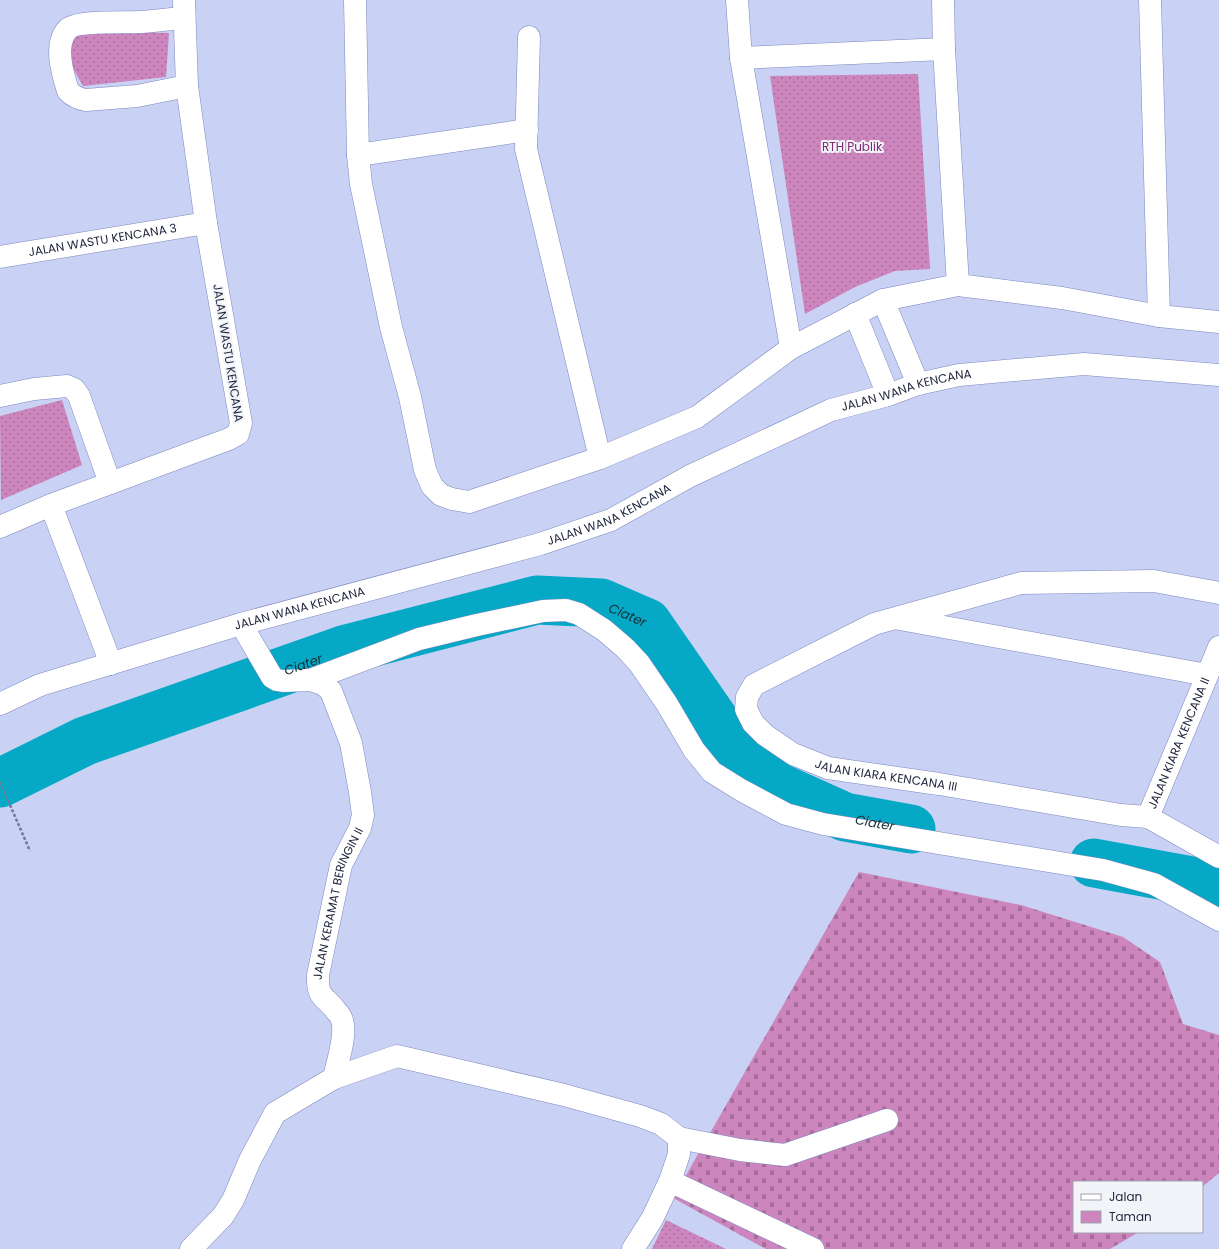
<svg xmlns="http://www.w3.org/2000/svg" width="1219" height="1249" font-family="Poppins,sans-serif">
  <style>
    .green { fill: url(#green-dots) }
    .cemetery { fill: url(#cemetery-stones) }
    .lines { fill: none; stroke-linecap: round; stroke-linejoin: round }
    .river { stroke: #05a9c5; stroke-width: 49 }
    .street-casing { stroke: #7d88bf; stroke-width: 23 }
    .secondary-casing { stroke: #7d88bf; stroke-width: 23 }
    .path { stroke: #717894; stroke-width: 2.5; stroke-dasharray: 3 2; stroke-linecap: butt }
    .street { stroke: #fff; stroke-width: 22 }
    .secondary { stroke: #fff; stroke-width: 22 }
    .labels { text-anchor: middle; stroke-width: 4; stroke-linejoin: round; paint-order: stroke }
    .park-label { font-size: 12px; fill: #822973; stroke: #f2f4fa }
    .street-label { font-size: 12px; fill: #23283e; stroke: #f2f4fa }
    .water-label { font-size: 13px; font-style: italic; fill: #182f34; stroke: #f2f4fa }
  </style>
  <defs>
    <pattern id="green-dots" width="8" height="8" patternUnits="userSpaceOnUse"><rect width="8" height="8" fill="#cd85bd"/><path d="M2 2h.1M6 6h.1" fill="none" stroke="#a66d9b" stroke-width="1.8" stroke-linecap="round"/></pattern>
    <pattern id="cemetery-stones" width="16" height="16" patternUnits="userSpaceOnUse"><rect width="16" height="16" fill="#cd85bd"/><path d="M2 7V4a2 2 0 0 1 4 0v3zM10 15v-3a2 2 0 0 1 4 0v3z" fill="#a66d9b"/></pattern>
  </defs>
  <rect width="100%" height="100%" fill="#c9d1f4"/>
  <!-- green -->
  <g class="green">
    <path d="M127,32L169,33L166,77L83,86L69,61L68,43L75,35Z"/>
    <path d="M918,74L930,269L895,271L855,287L805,314L770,76Z"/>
    <path d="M62,400L82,465L1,500L0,416Z"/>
    <path d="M666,1220L726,1249H652Z"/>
  </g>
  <!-- cemetery -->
  <path class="cemetery" d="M859,872L1021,905L1123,937L1160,962L1183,1024L1219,1035V1173L1202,1187V1182H1074V1232H1139L1110,1249H766L673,1198Z"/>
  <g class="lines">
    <!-- river -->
    <g class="river">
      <path id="s1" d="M0,783L85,741L343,650L537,600L601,603L647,623L735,750L776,786L845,817L911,829"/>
      <path d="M1094,863L1219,886"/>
    </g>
    <defs>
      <g id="street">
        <path d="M355,0L358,155L361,184L391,327L410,397L425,470L432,486L441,495L452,499L469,502L600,458L697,417L791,348L883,300L958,285L1062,298L1159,316L1219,322"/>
        <path d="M737,0L741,58L791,348"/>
        <path d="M943,0L944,49L958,285"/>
        <path d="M1150,0L1159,316"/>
        <path d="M184,18C170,19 155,21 141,22C126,23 77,20 68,29C53,44 63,75 68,91C74,97 79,99 86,100L137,96L187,86"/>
        <path d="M529,37L526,149L600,458"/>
        <path d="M741,58L944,49"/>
        <path d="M358,155L527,130"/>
        <path id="s2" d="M0,257L206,223"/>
        <path d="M883,300L918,384"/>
        <path d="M855,314L888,395"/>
        <path d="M0,396L34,389L67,386L74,389L79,396L110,483"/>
        <path d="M51,505L111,664"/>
        <path d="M0,527L51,505L229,439L238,434L241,423L206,223L187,86L184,0"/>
        <path id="s3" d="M1219,593L1154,581L1021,583L874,624L754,685L747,697L746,709L753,723L765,735L793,754L828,768L939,784L1121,815L1148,817L1219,857"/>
        <path d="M900,619L1207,675"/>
        <path d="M310,680L419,639L477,625L543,611L566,610L579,614L604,630L625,648L639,663L667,704L694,750L712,772L741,790L786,814L823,824L1103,870L1154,884L1219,920"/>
        <path id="s4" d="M1148,817L1219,647"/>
        <path d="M334,1078L397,1056L564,1095L640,1116L661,1124L679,1138L740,1150L785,1155L887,1120"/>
        <path d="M670,1181L813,1249"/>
        <path id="s5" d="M191,1249L223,1216L233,1200L250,1160L275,1113L334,1078C337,1063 347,1035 342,1020C341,1017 339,1014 337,1012C325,995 317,1000 318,975L341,865L360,828L363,815L360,792L351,743L331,691L323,684L310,680L283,681L277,680L272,677L241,624"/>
        <path d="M633,1249L652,1219L670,1181L679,1154V1138"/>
      </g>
      <g id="secondary">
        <path id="s6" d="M0,704L40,685L241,624L540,544L611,520L690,476L831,410L888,395L918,384L959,375L1084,364L1219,375"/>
      </g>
    </defs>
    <!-- street casing -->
    <use href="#street" class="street-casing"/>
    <!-- secondary casing -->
    <use href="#secondary" class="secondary-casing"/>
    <!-- path -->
    <path class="path" d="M0,782L30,851"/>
    <!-- street -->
    <use href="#street" class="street"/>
    <!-- secondary -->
    <use href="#secondary" class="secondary"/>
  </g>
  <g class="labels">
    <!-- park labels -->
    <g class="park-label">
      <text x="852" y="151">RTH Publik</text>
    </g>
    <!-- street labels -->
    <g class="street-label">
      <text dy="4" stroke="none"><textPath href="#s2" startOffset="104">JALAN WASTU KENCANA 3</textPath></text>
      <text transform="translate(228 353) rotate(81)" y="4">JALAN WASTU KENCANA</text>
      <text dy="4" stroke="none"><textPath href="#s6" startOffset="963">JALAN WANA KENCANA</textPath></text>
      <text dy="4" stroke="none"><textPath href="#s6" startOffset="639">JALAN WANA KENCANA</textPath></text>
      <text dy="4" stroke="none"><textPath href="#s6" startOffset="315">JALAN WANA KENCANA</textPath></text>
      <text dy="4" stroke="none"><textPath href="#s4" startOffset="80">JALAN KIARA KENCANA II</textPath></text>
      <text dy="4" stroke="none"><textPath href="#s3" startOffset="675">JALAN KIARA KENCANA III</textPath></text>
      <text dy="4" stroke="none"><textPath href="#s5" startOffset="417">JALAN KERAMAT BERINGIN II</textPath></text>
    </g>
    <!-- water labels -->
    <g class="water-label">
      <text dy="5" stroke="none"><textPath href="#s1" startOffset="662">Ciater</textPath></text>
      <text dy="5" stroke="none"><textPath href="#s1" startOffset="326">Ciater</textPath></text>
      <text dy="5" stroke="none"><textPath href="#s1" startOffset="998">Ciater</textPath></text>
    </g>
  </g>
  <!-- legend -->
  <rect x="1073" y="1181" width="130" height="52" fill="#f2f4fa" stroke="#9fa2af"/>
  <rect x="1081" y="1194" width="20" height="6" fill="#ffffff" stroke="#9fa2af"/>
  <text x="1109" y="1201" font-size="12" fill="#23283e">Jalan</text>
  <rect x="1081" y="1211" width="20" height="12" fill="#cd85bd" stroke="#9fa2af"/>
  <text x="1109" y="1221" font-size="12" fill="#23283e">Taman</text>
</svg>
